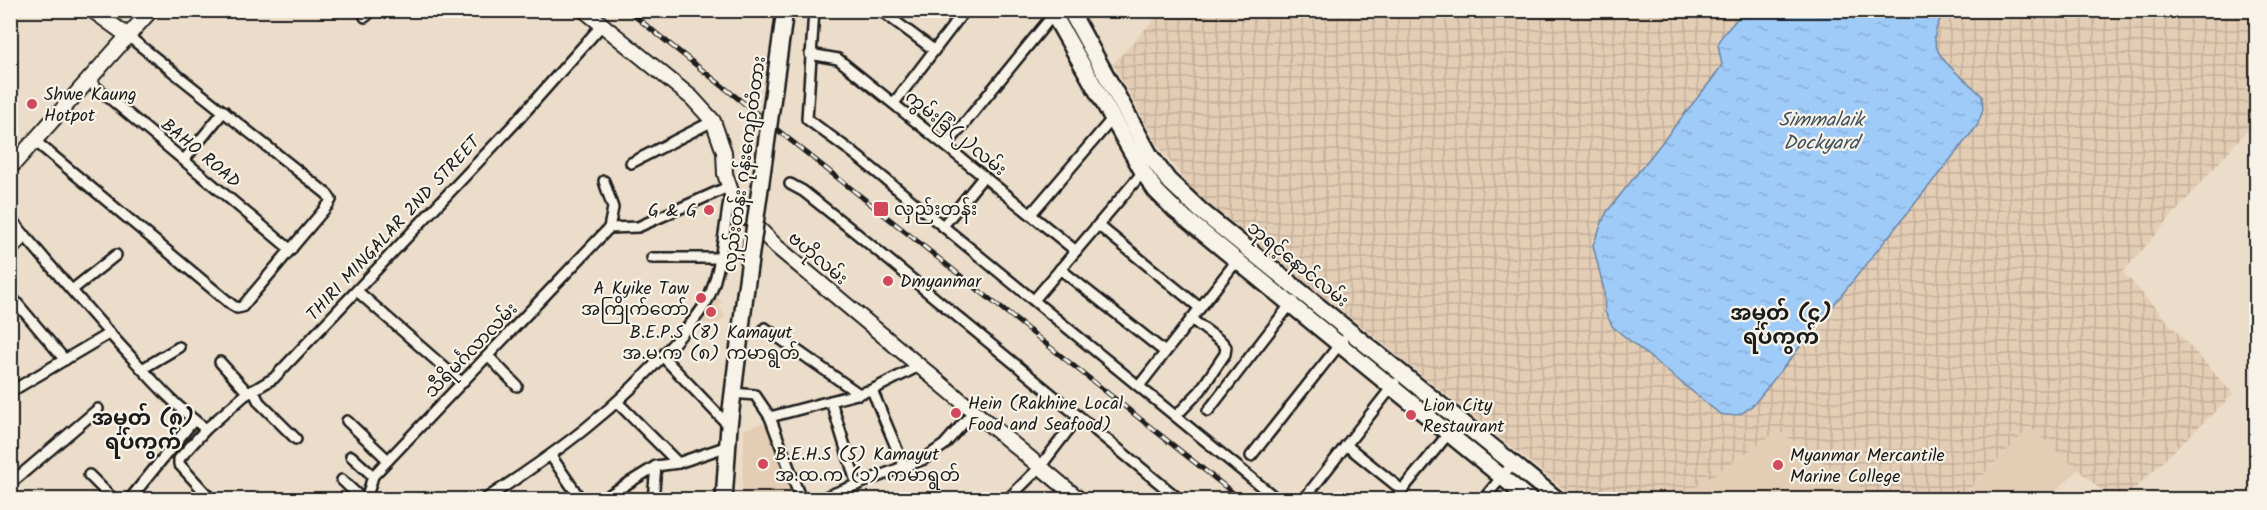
<svg xmlns="http://www.w3.org/2000/svg" width="2267" height="510" font-family="Kalam,'Noto Sans Myanmar',sans-serif">
  <style>
    .built { fill: #e4cdb5 }
    .industrial { fill: url(#industrial-grid) }
    .water { fill: url(#water-ripples); stroke: #6b85a1; stroke-width: 1.5 }
    .lines { fill: none; stroke-linecap: round; stroke-linejoin: round }
    .street-casing { stroke: #1c1c1c; stroke-width: 14 }
    .secondary-casing { stroke: #1c1c1c; stroke-width: 18 }
    .primary-casing { stroke: #1c1c1c; stroke-width: 20 }
    .street { stroke: #f7f3e8; stroke-width: 9 }
    .secondary { stroke: #f7f3e8; stroke-width: 14 }
    .primary { stroke: #f7f3e8; stroke-width: 15 }
    .rail-casing { stroke: #1c1c1c; stroke-width: 5 }
    .rail { stroke: #f7f3e8; stroke-width: 3; stroke-dasharray: 9; stroke-linecap: butt }
    .primary-bridge-casing { stroke: #1c1c1c; stroke-width: 20; stroke-linecap: butt }
    .primary-bridge { stroke: #f7f3e8; stroke-width: 15 }
    .poi-dot { fill: #d1495b; stroke: #f7f3e8; stroke-width: 2 }
    .labels { text-anchor: middle; stroke-width: 4.5; stroke-linejoin: round; paint-order: stroke }
    .poi-label { font-size: 18px; fill: #1c1c1c; stroke: #f7f3e8; text-anchor: start }
    .street-label { font-size: 18px; fill: #1c1c1c; stroke: #f7f3e8 }
    .water-label { font-size: 20px; font-style: italic; fill: #43515e; stroke: #f7f3e8 }
    .quarter-label { font-size: 21px; font-weight: bold; fill: #1c1c1c; stroke: #f7f3e8 }
  </style>
  <defs>
    <pattern id="industrial-grid" width="8" height="8" patternUnits="userSpaceOnUse" patternTransform="scale(1.5)"><rect width="8" height="8" fill="#e4cdb5"/><path d="M0 4h8M4 0v8" fill="none" stroke="#c3af9b"/></pattern>
    <pattern id="water-ripples" width="26" height="14" patternUnits="userSpaceOnUse" patternTransform="scale(1.5)"><rect width="26" height="14" fill="#9fcbf9"/><path d="M2 4q2-2 4 0t4 0M15 11q2-2 4 0t4 0" fill="none" stroke="#88aed5"/></pattern>
  </defs>
  <rect width="100%" height="100%" fill="#ecddca"/>
  <filter id="ink" filterUnits="userSpaceOnUse"><feTurbulence type="fractalNoise" baseFrequency=".0167" numOctaves="2"/><feDisplacementMap in="SourceGraphic" scale="12" xChannelSelector="R" yChannelSelector="G"/><feConvolveMatrix kernelMatrix="1 2 1 2 8 2 1 2 1" color-interpolation-filters="sRGB"/></filter>
  <g filter="url(#ink)">
    <!-- built -->
    <g class="built">
      <path d="M711,295L722,300L719,307L725,316L717,325L695,321Z"/>
      <path d="M770,421L793,499L742,500L744,429Z"/>
      <path d="M2030,426L2080,468L2047,499L1960,500Z"/>
      <path d="M1778,431L1877,499L1677,500Z"/>
    </g>
    <!-- industrial -->
    <path class="industrial" d="M1163,10L2256,11V120L2123,272L2233,394L2124,499H2111L2030,427L1960,499H1877L1778,431L1678,499H1576L1193,191L1159,147L1113,64Z"/>
    <!-- water -->
    <path class="water" d="M1882,11H1946C1914,51 1958,70 1982,96L1983,110L1977,126L1755,403C1743,414 1737,418 1720,414L1613,327L1605,312L1604,290L1593,245L1606,213L1713,78L1722,65L1718,45L1722,36L1744,11Z"/>
    <g class="lines">
      <defs>
        <g id="street">
          <path d="M814,10L807,119L852,152L1278,500"/>
          <path d="M880,10L934,50"/>
          <path d="M365,17L373,10"/>
          <path d="M810,54L838,59L1076,251"/>
          <path d="M89,81L291,250"/>
          <path d="M894,103L965,10"/>
          <path d="M35,141L232,305L237,308L242,307L328,205L331,200L327,194L128,36"/>
          <path d="M946,146L1053,15"/>
          <path d="M184,160L224,111"/>
          <path d="M631,163L713,121"/>
          <path d="M604,181L613,208L609,228"/>
          <path d="M790,184L803,191L856,233L1180,500"/>
          <path d="M1031,214L1112,119"/>
          <path d="M10,218C46,261 83,304 121,346C148,375 174,406 206,429L244,396L274,378L515,123L602,25"/>
          <path d="M1098,225L1200,308"/>
          <path d="M943,226L984,176"/>
          <path d="M609,228L638,227L728,187"/>
          <path d="M10,252L26,236"/>
          <path d="M652,258H719"/>
          <path d="M1060,269L1165,352"/>
          <path d="M72,290L116,255"/>
          <path d="M357,291L462,383"/>
          <path d="M10,295L65,360"/>
          <path d="M1034,300L1143,172"/>
          <path d="M765,328L859,394"/>
          <path d="M489,357L517,386"/>
          <path d="M663,357L729,426"/>
          <path d="M220,362L248,393"/>
          <path d="M142,369L179,347"/>
          <path d="M1139,386L1239,258"/>
          <path d="M253,390L259,402L296,439"/>
          <path d="M872,390L904,466"/>
          <path d="M10,392L110,333"/>
          <path d="M733,393L755,395L770,417L801,500"/>
          <path d="M831,401L857,485"/>
          <path d="M618,403L678,463"/>
          <path d="M1208,411L1293,301"/>
          <path d="M1176,416L1200,391L1225,354L1226,347L1222,342L1191,319"/>
          <path d="M770,417L872,390L919,366"/>
          <path d="M347,421L388,460"/>
          <path d="M206,429L179,459V464L212,500"/>
          <path d="M1346,445L1402,490"/>
          <path d="M351,456L373,476"/>
          <path d="M551,456L581,500"/>
          <path d="M1251,456L1343,340"/>
          <path d="M89,475L114,500"/>
          <path d="M342,480L363,500"/>
          <path d="M10,484L98,409"/>
          <path d="M1304,499L1395,383"/>
          <path d="M129,500L194,420"/>
          <path d="M366,500L373,476L609,228"/>
          <path d="M484,500C556,453 617,410 673,344C686,329 700,315 709,297C721,270 725,224 730,194"/>
          <path d="M601,500L656,466L678,463L728,446"/>
          <path d="M653,500L656,466"/>
          <path d="M817,500L924,459L944,445L974,411"/>
          <path d="M1007,500L1040,467L1079,416"/>
          <path d="M1394,500L1449,433"/>
          <path d="M1483,500L1513,463"/>
        </g>
        <g id="secondary">
          <path d="M92,10L128,36"/>
          <path d="M584,10L692,98L713,121L724,152L725,174L736,206L777,247L1080,500"/>
          <path d="M10,168L151,10"/>
        </g>
        <g id="primary">
          <path d="M1051,10L1143,172L1156,191L1175,210L1530,500"/>
          <path d="M1070,10L1151,157L1168,180L1201,211L1558,500"/>
          <path d="M781,39L785,10"/>
          <path d="M724,500L729,426L745,295"/>
        </g>
      </defs>
      <!-- street casing -->
      <use href="#street" class="street-casing"/>
      <!-- secondary casing -->
      <use href="#secondary" class="secondary-casing"/>
      <!-- primary casing -->
      <use href="#primary" class="primary-casing"/>
      <!-- street -->
      <use href="#street" class="street"/>
      <!-- secondary -->
      <use href="#secondary" class="secondary"/>
      <!-- primary -->
      <use href="#primary" class="primary"/>
      <defs>
        <path id="rail" d="M627,10L1242,500"/>
      </defs>
      <!-- rail casing -->
      <use href="#rail" class="rail-casing"/>
      <!-- rail -->
      <use href="#rail" class="rail"/>
      <defs>
        <path id="primary-bridge" d="M745,295L781,39"/>
      </defs>
      <!-- primary-bridge casing -->
      <use href="#primary-bridge" class="primary-bridge-casing"/>
      <!-- primary-bridge -->
      <use href="#primary-bridge" class="primary-bridge"/>
    </g>
  </g>
  <!-- markers -->
  <g class="poi-dot">
    <circle cx="32" cy="104" r="6"/>
    <rect x="873" y="201" width="16" height="16" rx="3"/>
    <circle cx="709" cy="210" r="6"/>
    <circle cx="888" cy="281" r="6"/>
    <circle cx="701" cy="298" r="6"/>
    <circle cx="711" cy="312" r="6"/>
    <circle cx="956" cy="413" r="6"/>
    <circle cx="1411" cy="415" r="6"/>
    <circle cx="763" cy="464" r="6"/>
    <circle cx="1778" cy="465" r="6"/>
  </g>
  <g class="labels">
    <!-- poi labels -->
    <g class="poi-label">
      <text x="44" y="100">Shwe Kaung<tspan x="44" dy="21">Hotpot</tspan></text>
      <text x="894" y="215">လှည်းတန်း</text>
      <text x="697" y="216" text-anchor="end">G &amp; G</text>
      <text x="900" y="287">Dmyanmar</text>
      <text x="689" y="294" text-anchor="end">A Kyike Taw<tspan x="689" dy="21">အကြိုက်တော်</tspan></text>
      <text x="711" y="338" text-anchor="middle">B.E.P.S (8) Kamayut<tspan x="711" dy="21">အ.မ.က (၈) ကမာရွတ်</tspan></text>
      <text x="968" y="409">Hein (Rakhine Local<tspan x="968" dy="21">Food and Seafood)</tspan></text>
      <text x="1423" y="411">Lion City<tspan x="1423" dy="21">Restaurant</tspan></text>
      <text x="775" y="460">B.E.H.S (5) Kamayut<tspan x="775" dy="21">အ.ထ.က (၁) ကမာရွတ်</tspan></text>
      <text x="1790" y="461">Myanmar Mercantile<tspan x="1790" dy="21">Marine College</tspan></text>
    </g>
    <!-- street labels -->
    <g class="street-label">
      <text transform="translate(956 133) rotate(39)" y="6">ကွမ်းခြံ(၂)လမ်း</text>
      <text transform="translate(201 153) rotate(40)" y="6">BAHO ROAD</text>
      <text transform="translate(744 164) rotate(-82)" y="6">လှည်းတန်း ဂုန်းကျော်တံတား</text>
      <text transform="translate(393 228) rotate(-47)" y="6">THIRI MINGALAR 2ND STREET</text>
      <text transform="translate(818 258) rotate(40)" y="6">ဗဟိုလမ်း</text>
      <text transform="translate(1298 264) rotate(39)" y="6">ဘုရင့်နောင်လမ်း</text>
      <text transform="translate(471 350) rotate(-46)" y="6">သီရိမင်္ဂလာလမ်း</text>
    </g>
    <!-- water labels -->
    <g class="water-label">
      <text x="1821" y="126">Simmalaik<tspan x="1821" dy="23">Dockyard</tspan></text>
    </g>
    <!-- quarter labels -->
    <g class="quarter-label">
      <text x="1781" y="320">အမှတ် (၄)<tspan x="1781" dy="24">ရပ်ကွက်</tspan></text>
      <text x="143" y="425">အမှတ် (၈)<tspan x="143" dy="24">ရပ်ကွက်</tspan></text>
    </g>
  </g>
  <!-- margin -->
  <rect width="2267" height="510" fill="none" stroke="#f7f3e8" stroke-width="36"/>
  <rect x="18" y="18" width="2231" height="474" fill="none" stroke="#1c1c1c" stroke-width="2" filter="url(#ink)"/>
</svg>
